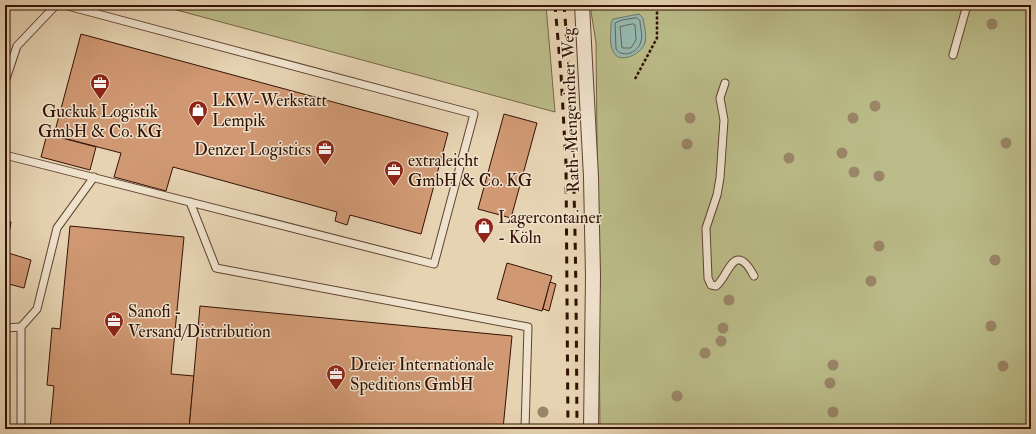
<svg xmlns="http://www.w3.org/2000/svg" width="1036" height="434" font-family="'IM FELL Double Pica',serif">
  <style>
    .green { fill: #babb88; stroke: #766646 }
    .water { fill: #96b7ae; stroke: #6e756a }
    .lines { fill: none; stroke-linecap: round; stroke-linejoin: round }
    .shore { stroke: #646459; stroke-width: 1 }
    .building { fill: #d09974; stroke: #331204 }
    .lane-casing { stroke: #604230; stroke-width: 9 }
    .street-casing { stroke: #604230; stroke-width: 16 }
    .path { stroke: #331204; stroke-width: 2.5; stroke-dasharray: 3 2; stroke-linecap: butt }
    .lane { stroke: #efe2cd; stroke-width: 7 }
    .street { stroke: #efe2cd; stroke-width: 14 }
    .rail { stroke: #331204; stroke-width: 3; stroke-dasharray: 7 7; stroke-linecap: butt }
    .tree { fill: #9a8568 }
    .labels { text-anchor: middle; stroke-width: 3; stroke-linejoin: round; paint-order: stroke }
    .poi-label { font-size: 17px; fill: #331204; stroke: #efe2cd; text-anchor: start }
    .street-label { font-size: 17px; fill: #331204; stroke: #efe2cd }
  </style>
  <rect width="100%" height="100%" fill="#e6d3b2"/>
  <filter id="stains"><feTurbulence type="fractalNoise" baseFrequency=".005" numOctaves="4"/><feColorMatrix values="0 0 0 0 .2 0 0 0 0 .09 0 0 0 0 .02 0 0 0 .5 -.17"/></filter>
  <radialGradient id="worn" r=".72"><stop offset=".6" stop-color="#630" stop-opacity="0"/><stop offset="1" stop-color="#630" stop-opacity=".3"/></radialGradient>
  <!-- green -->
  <g class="green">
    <path d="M158,5H546L555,112Z"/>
    <path d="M590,5H1031V429H600L596,43Z"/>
  </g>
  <!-- water -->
  <path class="water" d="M639,14L643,18C644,25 647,36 645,43C641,55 618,65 613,51C609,44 611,31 611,23L613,19Z"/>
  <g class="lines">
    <!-- shore -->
    <g class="shore">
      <path d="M637,18L640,21C640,27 643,35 641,41C639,52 623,59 616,49L615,23L622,20Z"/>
      <path d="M633,24L635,25L636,40L631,48H622L620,27Z"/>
    </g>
  </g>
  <!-- building -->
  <g class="building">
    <path d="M81,34L448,133L421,234L350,215L347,225L335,221L337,212L173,167L166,191L114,177L121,153L48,134L49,129L55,131Z"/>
    <path d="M504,114L537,123L511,218L478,209Z"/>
    <path d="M47,134L96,147L90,170L41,157Z"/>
    <path d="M5,220L11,222L10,229L5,227Z"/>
    <path d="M70,226L184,237L171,374L194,376L189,429H50L54,386L47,385L52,328L60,329Z"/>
    <path d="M5,234L9,235L5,247Z"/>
    <path d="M5,252L31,260L24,288L5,283Z"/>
    <path d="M507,263L552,276L542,311L497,299Z"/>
    <path d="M550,282L556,284L549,311L543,309Z"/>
    <path d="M200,306L512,336L503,429H189Z"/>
  </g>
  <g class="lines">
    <defs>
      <g id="lane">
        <path d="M953,55L967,5"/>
        <path d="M5,82L17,46L56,5"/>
        <path d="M725,83L720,98L724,120L720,178L717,195L706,228L708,278L711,285L716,286C728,278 734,238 754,276"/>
        <path d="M5,155L434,264L474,114L64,5"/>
        <path d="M190,202L216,268L528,327L525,429"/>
        <path d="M5,328L21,327"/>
        <path d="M21,429V327L37,309L57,228L94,177"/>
      </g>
      <path id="street" d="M582,5L591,177L593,276L591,429"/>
    </defs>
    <!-- lane casing -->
    <use href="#lane" class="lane-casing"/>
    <!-- street casing -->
    <use href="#street" class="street-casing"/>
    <!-- path -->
    <path class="path" d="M635,79L657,38V5"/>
    <!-- lane -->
    <use href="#lane" class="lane"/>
    <!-- street -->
    <use href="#street" class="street"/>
    <!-- rail -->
    <g class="rail">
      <path d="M555,5L561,74L566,164L568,429"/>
      <path d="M564,5C576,146 576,287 577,429"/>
    </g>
  </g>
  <!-- trees -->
  <g class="tree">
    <circle cx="992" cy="24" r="5.5"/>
    <circle cx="875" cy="106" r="5.5"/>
    <circle cx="690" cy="118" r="5.5"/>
    <circle cx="853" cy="118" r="5.5"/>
    <circle cx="1006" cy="143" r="5.5"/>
    <circle cx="687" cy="144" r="5.5"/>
    <circle cx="842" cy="153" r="5.5"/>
    <circle cx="789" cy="158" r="5.5"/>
    <circle cx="854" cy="172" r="5.5"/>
    <circle cx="879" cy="176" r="5.5"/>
    <circle cx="879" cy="246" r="5.5"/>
    <circle cx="995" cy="260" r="5.5"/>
    <circle cx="871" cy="281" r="5.5"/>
    <circle cx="729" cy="300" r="5.5"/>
    <circle cx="991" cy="326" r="5.5"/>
    <circle cx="723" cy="328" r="5.5"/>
    <circle cx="721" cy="341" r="5.5"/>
    <circle cx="705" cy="353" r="5.5"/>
    <circle cx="833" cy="365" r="5.5"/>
    <circle cx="1003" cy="366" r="5.5"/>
    <circle cx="830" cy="383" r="5.5"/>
    <circle cx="677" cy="396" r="5.5"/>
    <circle cx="543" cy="412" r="5.5"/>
    <circle cx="833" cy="412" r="5.5"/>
  </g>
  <!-- icons -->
  <defs>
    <symbol id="office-pin" viewBox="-11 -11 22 30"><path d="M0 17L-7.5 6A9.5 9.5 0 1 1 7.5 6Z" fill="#8f2418" stroke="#efe2cd"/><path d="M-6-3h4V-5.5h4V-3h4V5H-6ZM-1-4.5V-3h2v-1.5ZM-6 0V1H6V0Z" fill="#fff"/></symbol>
    <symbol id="shop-pin" viewBox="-11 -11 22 30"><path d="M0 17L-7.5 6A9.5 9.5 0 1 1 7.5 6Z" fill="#8f2418" stroke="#efe2cd"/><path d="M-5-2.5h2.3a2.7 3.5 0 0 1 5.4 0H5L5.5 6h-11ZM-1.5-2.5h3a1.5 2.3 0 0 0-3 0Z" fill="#fff"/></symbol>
  </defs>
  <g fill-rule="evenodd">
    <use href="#office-pin" x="89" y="72" width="22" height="30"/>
    <use href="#shop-pin" x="187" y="99" width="22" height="30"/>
    <use href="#office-pin" x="314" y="138" width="22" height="30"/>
    <use href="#office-pin" x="383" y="159" width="22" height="30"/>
    <use href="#shop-pin" x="473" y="216" width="22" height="30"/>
    <use href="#office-pin" x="103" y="310" width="22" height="30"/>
    <use href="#office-pin" x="325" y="363" width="22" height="30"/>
  </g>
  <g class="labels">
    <!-- poi labels -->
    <g class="poi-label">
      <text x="212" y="106">LKW-Werkstatt<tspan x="212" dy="20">Lempik</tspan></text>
      <text x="100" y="117" text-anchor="middle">Guckuk Logistik<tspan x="100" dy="20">GmbH &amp; Co. KG</tspan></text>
      <text x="311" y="155" text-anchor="end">Denzer Logistics</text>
      <text x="408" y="166">extraleicht<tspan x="408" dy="20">GmbH &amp; Co. KG</tspan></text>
      <text x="498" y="223">Lagercontainer<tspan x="498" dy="20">- Köln</tspan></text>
      <text x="128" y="317">Sanofi -<tspan x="128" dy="20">Versand/Distribution</tspan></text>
      <text x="350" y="370">Dreier Internationale<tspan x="350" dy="20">Speditions GmbH</tspan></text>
    </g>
    <!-- street labels -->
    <g class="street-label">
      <text transform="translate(570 110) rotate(-92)" y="6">Rath-Mengenicher Weg</text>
    </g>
  </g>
  <!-- margin -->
  <rect width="1036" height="434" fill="none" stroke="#e6d3b2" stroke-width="20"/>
  <rect x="6" y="6" width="1024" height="422" fill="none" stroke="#331204" stroke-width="2"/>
  <rect x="10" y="10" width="1016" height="414" fill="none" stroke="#331204"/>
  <rect width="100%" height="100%" filter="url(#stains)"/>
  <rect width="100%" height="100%" fill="url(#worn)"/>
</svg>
